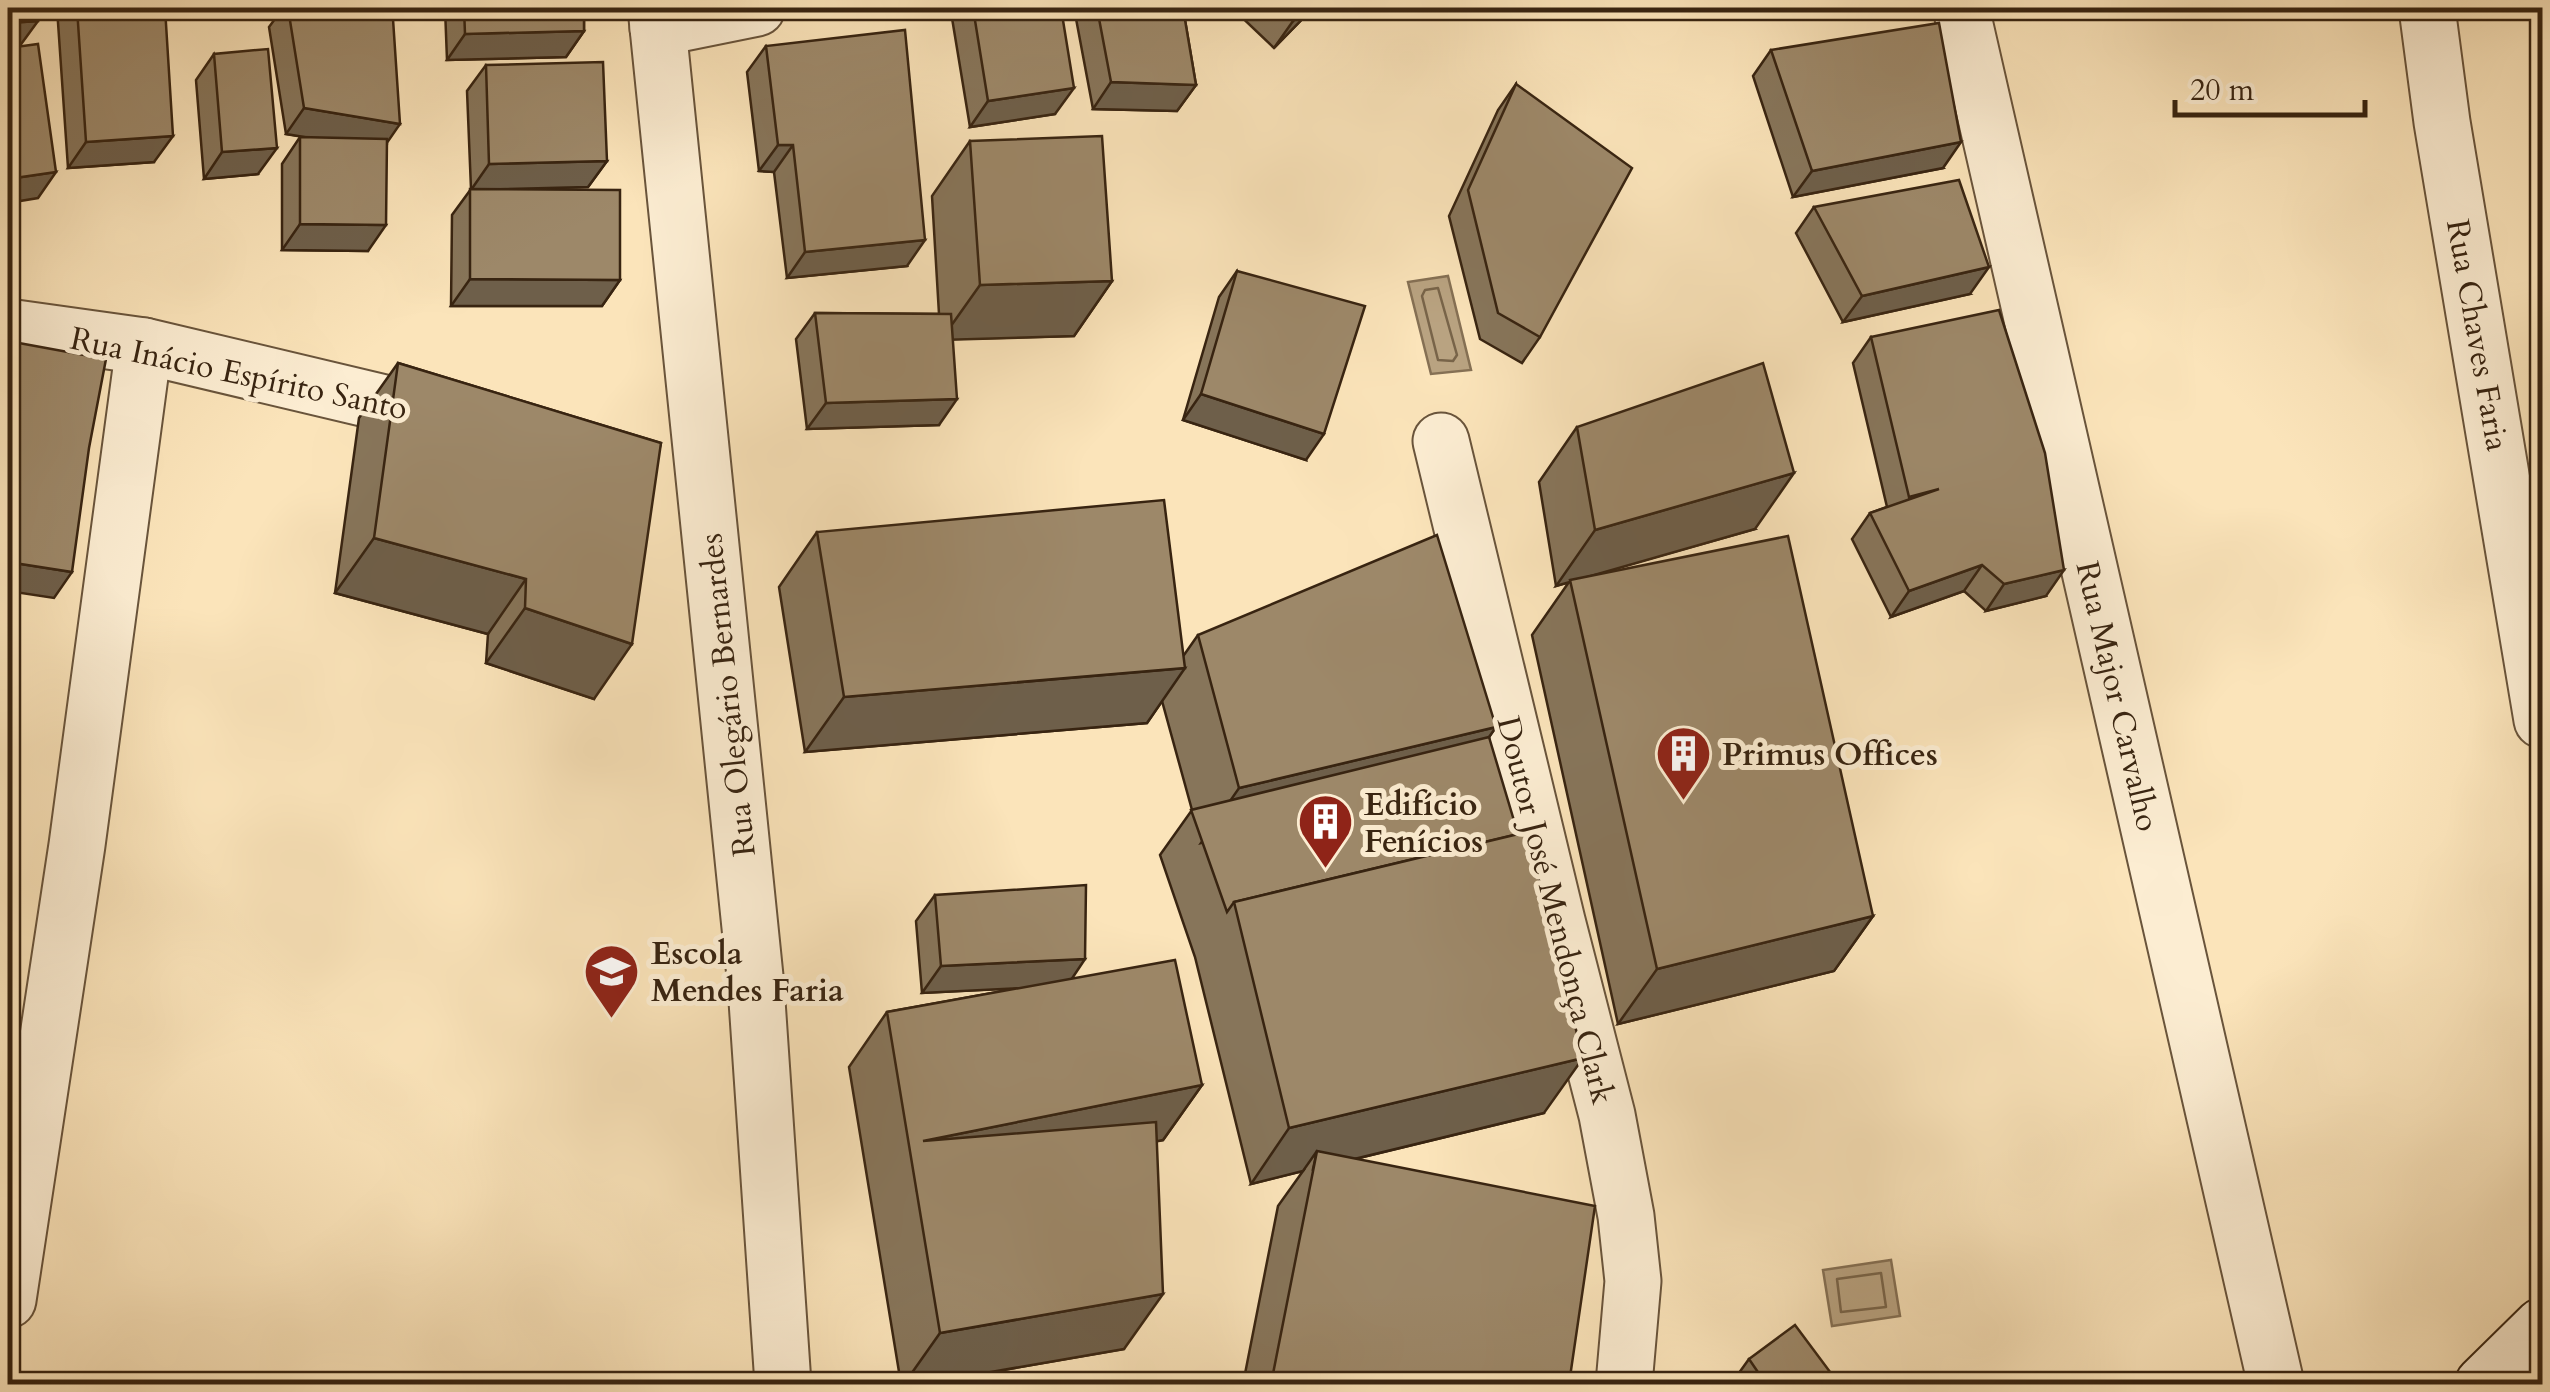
<svg xmlns="http://www.w3.org/2000/svg" width="2550" height="1392" font-family="Cardo,serif">
  <style>
    .water { fill: #b9a381; stroke: #857054; stroke-width: 2.5 }
    .lines { fill: none; stroke-linecap: round; stroke-linejoin: round }
    .shore { stroke: #786449; stroke-width: 2.5 }
    .street-casing { stroke: #69543b; stroke-width: 59 }
    .secondary-casing { stroke: #382411; stroke-width: 59 }
    .street { stroke: #fcedd2; stroke-width: 55 }
    .secondary { stroke: #fcedd2; stroke-width: 55 }
    .wall { fill: #87755a; stroke: #382411; stroke-width: 2.5 }
    .shaded-wall { fill: #6e5f4a; stroke: #382411; stroke-width: 2.5 }
    .building { fill: #9d8869; stroke: #382411; stroke-width: 2.5 }
    .labels { text-anchor: middle; stroke-width: 10; stroke-linejoin: round; paint-order: stroke }
    .street-label { font-size: 32px; fill: #382411; stroke: #fcedd2 }
    .poi-label { font-size: 32px; font-weight: bold; fill: #382411; stroke: #fcedd2; text-anchor: start }
  </style>
  <rect width="100%" height="100%" fill="#fbe4ba"/>
  <filter id="stains"><feTurbulence type="fractalNoise" baseFrequency=".002" numOctaves="4"/><feColorMatrix values="0 0 0 0 .2 0 0 0 0 .09 0 0 0 0 .02 0 0 0 .5 -.17"/></filter>
  <radialGradient id="worn" r=".72"><stop offset=".6" stop-color="#630" stop-opacity="0"/><stop offset="1" stop-color="#630" stop-opacity=".3"/></radialGradient>
  <!-- water -->
  <g class="water">
    <path d="M1448,276L1471,370L1431,374L1408,282Z"/>
    <path d="M1891,1260L1900,1316L1832,1326L1823,1270Z"/>
  </g>
  <g class="lines">
    <!-- shore -->
    <g class="shore">
      <path d="M1438,288L1457,355L1453,361L1438,360L1422,296L1425,290Z"/>
      <path d="M1881,1273L1886,1307L1841,1312L1837,1279Z"/>
    </g>
    <defs>
      <g id="street">
        <path d="M656,8L756,986L783,1384"/>
        <path d="M1961,8L2276,1384"/>
        <path d="M2427,8L2442,122L2542,720"/>
        <path d="M658,28L757,8"/>
        <path d="M8,327L144,346L443,417"/>
        <path d="M1441,441L1557,921L1607,1115L1626,1216L1633,1281L1624,1384"/>
        <path d="M8,1300L77,845L144,346"/>
      </g>
      <path id="secondary" d="M2483,1384L2542,1326"/>
    </defs>
    <!-- street casing -->
    <use href="#street" class="street-casing"/>
    <!-- secondary casing -->
    <use href="#secondary" class="secondary-casing"/>
    <!-- street -->
    <use href="#street" class="street"/>
    <!-- secondary -->
    <use href="#secondary" class="secondary"/>
  </g>
  <!-- wall -->
  <g class="wall">
    <path d="M57,8H165L154,162L68,168Z"/>
    <path d="M283,8H326L387,144L368,251L282,250V164L300,137H306L286,134L269,27Z"/>
    <path d="M445,8H584V31L566,57L447,60Z"/>
    <path d="M954,8H1061L1055,114L970,127L951,12Z"/>
    <path d="M1074,8H1183L1196,85L1177,111L1093,109Z"/>
    <path d="M1232,8H1313L1274,48Z"/>
    <path d="M766,46L907,266L787,278L774,172L759,171L747,72Z"/>
    <path d="M1771,50L1943,168L1793,197L1753,76Z"/>
    <path d="M214,54L258,174L204,179L196,80Z"/>
    <path d="M486,65L607,161L588,187L511,189L620,280L602,306H451L452,215L471,189L467,91Z"/>
    <path d="M1516,84L1540,337L1522,363L1480,339L1449,216L1498,110Z"/>
    <path d="M970,141L1112,281L1074,336L953,339L939,425L807,429L796,339L815,313L939,314L932,196Z"/>
    <path d="M1814,207L1970,294L1843,322L1796,233Z"/>
    <path d="M1237,271L1306,460L1183,420L1219,297Z"/>
    <path d="M1871,337L2046,596L1986,611L1964,591L1891,617L1852,539L1870,513L1887,507L1853,363Z"/>
    <path d="M398,363L661,443L594,699L486,663L488,634L335,593L359,418Z"/>
    <path d="M1577,427L1755,529L1588,576L1873,916L1834,971L1618,1024L1532,635L1569,582L1556,586L1539,482Z"/>
    <path d="M817,532L1184,655L1198,635L1496,727L1489,737L1544,1113L1355,1159L1569,1384H1243L1278,1206L1303,1171L1251,1184L1195,957L1160,855L1192,810L1162,701L1147,723L805,752L779,587Z"/>
    <path d="M935,895L1072,979L1202,1085L1163,1140L1156,1141L1124,1349L922,1384H883L885,1381L901,1384L849,1067L887,1012L1020,988L922,993L916,921Z"/>
    <path d="M1749,1359L1839,1384H1731Z"/>
  </g>
  <!-- shaded-wall -->
  <g class="shaded-wall">
    <path d="M1306,8H1313L1274,48L1293,21Z"/>
    <path d="M38,21L19,47L8,48V23Z"/>
    <path d="M584,31L566,57L447,60L465,34Z"/>
    <path d="M1111,82L1196,85L1177,111L1093,109Z"/>
    <path d="M1074,88L1055,114L970,127L988,101Z"/>
    <path d="M304,108L400,124L382,150L286,134Z"/>
    <path d="M173,136L154,162L68,168L86,142Z"/>
    <path d="M1961,142L1943,168L1793,197L1812,171Z"/>
    <path d="M778,145H793L774,172L759,171Z"/>
    <path d="M277,148L258,174L204,179L222,152Z"/>
    <path d="M607,161L588,187L471,190L489,164Z"/>
    <path d="M56,172L38,198L8,203V179Z"/>
    <path d="M300,224L386,225L368,251L282,250Z"/>
    <path d="M925,240L907,266L787,278L805,252Z"/>
    <path d="M1989,267L1970,294L1843,322L1862,296Z"/>
    <path d="M470,279L620,280L602,306H451Z"/>
    <path d="M1112,281L1074,336L941,340L980,285Z"/>
    <path d="M1201,394L1324,434L1306,460L1183,420Z"/>
    <path d="M957,399L939,425L807,429L826,403Z"/>
    <path d="M1794,473L1755,529L1556,586L1595,530Z"/>
    <path d="M374,538L526,579L488,634L335,593Z"/>
    <path d="M8,562L72,572L54,598L8,591Z"/>
    <path d="M1982,565L1964,591L1891,617L1909,591Z"/>
    <path d="M2064,570L2046,596L1986,611L2004,584Z"/>
    <path d="M525,608L632,644L594,699L486,663Z"/>
    <path d="M1185,668L1147,723L805,752L844,697Z"/>
    <path d="M1496,727L1458,782L1201,843L1239,788Z"/>
    <path d="M1873,916L1834,971L1618,1024L1657,969Z"/>
    <path d="M1085,959L1067,986L922,993L941,966Z"/>
    <path d="M1583,1058L1544,1113L1313,1169L1317,1151L1303,1171L1251,1184L1289,1128Z"/>
    <path d="M1202,1085L1163,1140L917,1190L923,1141Z"/>
    <path d="M1163,1294L1124,1349L922,1384H904L940,1333Z"/>
  </g>
  <!-- building -->
  <g class="building">
    <path d="M8,8H37L38,21L8,23Z"/>
    <path d="M77,8H165L173,136L86,142Z"/>
    <path d="M288,8H326L393,19L400,124L304,108Z"/>
    <path d="M464,8H584V31L465,34Z"/>
    <path d="M973,8H1061L1074,88L988,101Z"/>
    <path d="M1097,8H1183L1196,85L1111,82Z"/>
    <path d="M1278,8H1306L1293,21Z"/>
    <path d="M1939,23L1961,142L1812,171L1771,50Z"/>
    <path d="M905,30L925,240L805,252L793,145H778L766,46Z"/>
    <path d="M38,44L56,172L8,179V48Z"/>
    <path d="M268,49L277,148L222,152L214,54Z"/>
    <path d="M603,62L607,161L489,164L486,65Z"/>
    <path d="M1516,84L1632,168L1540,337L1498,313L1468,190Z"/>
    <path d="M1102,136L1112,281L980,285L970,141Z"/>
    <path d="M300,137L387,139L386,225L300,224Z"/>
    <path d="M1959,180L1989,267L1862,296L1814,207Z"/>
    <path d="M470,189L620,190V280L470,279Z"/>
    <path d="M1237,271L1365,306L1324,434L1201,394Z"/>
    <path d="M1999,310L2045,453L2064,570L2004,584L1982,565L1909,591L1870,513L1939,489L1909,497L1871,337Z"/>
    <path d="M815,313L951,314L957,399L826,403Z"/>
    <path d="M8,341L106,359L89,448L72,572L8,562Z"/>
    <path d="M398,363L661,443L632,644L525,608L526,579L374,538Z"/>
    <path d="M1763,363L1794,473L1595,530L1577,427Z"/>
    <path d="M1164,500L1185,668L844,697L817,532Z"/>
    <path d="M1437,535L1496,727L1239,788L1198,635Z"/>
    <path d="M1788,536L1873,916L1657,969L1570,580Z"/>
    <path d="M1489,737L1518,834L1234,902L1227,912L1191,810Z"/>
    <path d="M1527,832L1583,1058L1289,1128L1234,902Z"/>
    <path d="M1086,885L1085,959L941,966L935,895Z"/>
    <path d="M1175,960L1202,1085L923,1141L1156,1122L1163,1294L940,1333L887,1012Z"/>
    <path d="M1317,1151L1595,1206L1569,1384H1271Z"/>
    <path d="M1795,1325L1839,1384H1766L1749,1359Z"/>
    <path d="M885,1381L905,1384H885Z"/>
  </g>
  <!-- icons -->
  <defs>
    <symbol id="building-pin" viewBox="-11 -11 22 30"><path d="M0 17L-7.5 6A9.5 9.5 0 1 1 7.5 6Z" fill="#8f2418" stroke="#fcedd2"/><path d="M-4-6H4V6H1V3H-1V6H-4ZM-2.5-4.3h1.7v1.8h-1.7ZM.8-4.3h1.7v1.8H.8ZM-2.5-1h1.7V.8h-1.7ZM.8-1h1.7V.8H.8Z" fill="#fff"/></symbol>
    <symbol id="school-pin" viewBox="-11 -11 22 30"><path d="M0 17L-7.5 6A9.5 9.5 0 1 1 7.5 6Z" fill="#8f2418" stroke="#fcedd2"/><path d="M0-5L7-2L0 1L-7-2ZM-4 1L0 2.5L4 1V4Q0 6-4 4Z" fill="#fff"/></symbol>
  </defs>
  <g fill-rule="evenodd">
    <use href="#building-pin" x="1652" y="722" width="63" height="86"/>
    <use href="#building-pin" x="1294" y="790" width="63" height="86"/>
    <use href="#school-pin" x="580" y="940" width="63" height="86"/>
  </g>
  <g class="labels">
    <!-- street labels -->
    <g class="street-label">
      <text transform="translate(2478 335) rotate(80)" y="11">Rua Chaves Faria</text>
      <text transform="translate(239 373) rotate(12)" y="11">Rua Inácio Espírito Santo</text>
      <text transform="translate(727 695) rotate(-96)" y="11">Rua Olegário Bernardes</text>
      <text transform="translate(2118 696) rotate(77)" y="11">Rua Major Carvalho</text>
      <text transform="translate(1556 910) rotate(76)" y="11">Doutor José Mendonça Clark</text>
    </g>
    <!-- poi labels -->
    <g class="poi-label">
      <text x="1722" y="765">Primus Offices</text>
      <text x="1364" y="815">Edifício<tspan x="1364" dy="37">Fenícios</tspan></text>
      <text x="651" y="964">Escola<tspan x="651" dy="37">Mendes Faria</tspan></text>
    </g>
  </g>
  <!-- margin -->
  <rect width="2550" height="1392" fill="none" stroke="#fbe4ba" stroke-width="40"/>
  <rect x="10" y="10" width="2530" height="1372" fill="none" stroke="#382411" stroke-width="5"/>
  <rect x="20" y="20" width="2510" height="1352" fill="none" stroke="#382411" stroke-width="2.5"/>
  <!-- scale -->
  <path d="M2175 100v15h190v-15" fill="none" stroke="#382411" stroke-width="5"/>
  <text x="2190" y="100" font-size="30" fill="#382411" stroke="#fcedd2" stroke-width="8" paint-order="stroke">20 m</text>
  <rect width="100%" height="100%" filter="url(#stains)"/>
  <rect width="100%" height="100%" fill="url(#worn)"/>
</svg>
